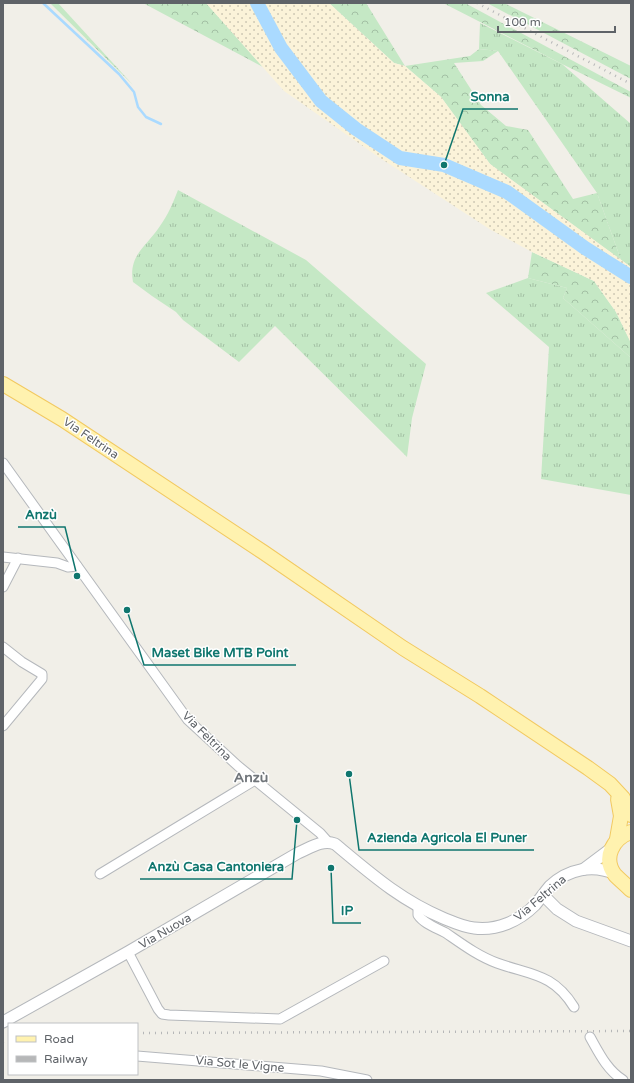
<svg xmlns="http://www.w3.org/2000/svg" width="634" height="1083" font-family="'Varela Round',sans-serif">
  <style>
    .grass { fill: url(#grass-tufts) }
    .forest { fill: url(#forest-crowns) }
    .sand { fill: url(#sand-dots) }
    .lines { fill: none; stroke-linecap: round; stroke-linejoin: round }
    .stream { stroke: #aadaff; stroke-width: 2.5 }
    .river { stroke: #aadaff; stroke-width: 14 }
    .minor-casing { stroke: #b5b8bc; stroke-width: 11 }
    .tertiary-casing { stroke: #b5b8bc; stroke-width: 13 }
    .primary-casing { stroke: #f2c960; stroke-width: 16 }
    .minor { stroke: #fff; stroke-width: 9 }
    .tertiary { stroke: #fff; stroke-width: 11 }
    .primary { stroke: #fff2af; stroke-width: 14 }
    .rail { stroke: #b6b7b8; stroke-width: 2.5; stroke-dasharray: 1 5; stroke-linecap: butt }
    .labels { text-anchor: middle; stroke-width: 3; stroke-linejoin: round; paint-order: stroke }
    .street-label { font-size: 12px; fill: #5f6368; stroke: #fff }
    .quarter-label { font-size: 14px; font-weight: bold; fill: #70757a; stroke: #fff }
    .leader { fill: none; stroke: #0f766e; stroke-width: 1.5 }
    .callout-dot { fill: #0f766e; stroke: #fff; stroke-width: 1.5 }
    .callout-label { font-size: 13px; text-anchor: middle; font-weight: bold; fill: #0f766e; stroke: #fff; stroke-width: 3; stroke-linejoin: round; paint-order: stroke }
  </style>
  <defs>
    <pattern id="grass-tufts" width="24" height="20" patternUnits="userSpaceOnUse"><rect width="24" height="20" fill="#c5e8c5"/><path d="M3 7l-1-3M5 7V3M7 7l1-3M15 17l-1-3M17 17v-4M19 17l1-3" fill="none" stroke="#a3c0a4"/></pattern>
    <pattern id="forest-crowns" width="20" height="18" patternUnits="userSpaceOnUse"><rect width="20" height="18" fill="#c5e8c5"/><path d="M2 6a3 3 0 1 1 6 0M12 15a3 3 0 1 1 6 0" fill="none" stroke="#a3c0a4"/></pattern>
    <pattern id="sand-dots" width="8" height="8" patternUnits="userSpaceOnUse"><rect width="8" height="8" fill="#fbf3d9"/><path d="M2 2h.1M6 6h.1" fill="none" stroke="#cec8b4" stroke-width="1.8" stroke-linecap="round"/></pattern>
  </defs>
  <rect width="100%" height="100%" fill="#f1efe8"/>
  <!-- grass -->
  <g class="grass">
    <path d="M480,23L562,64L631,124V267L621,260L597,193L498,51L479,49Z"/>
    <path d="M178,190L306,260L426,364L412,418L407,457L275,326L239,362L183,320L176,312L152,296L133,282C128,255 147,246 160,226C168,215 173,203 178,190Z"/>
    <path d="M528,278L567,288L563,298L630,357L631,362V495L541,479L549,347L486,293Z"/>
  </g>
  <!-- forest -->
  <g class="forest">
    <path d="M50,3H58L133,85Z"/>
    <path d="M143,3H206L263,67Z"/>
    <path d="M329,3H366L405,66L470,56L479,49L498,51L483,61L454,63L481,105L506,126L528,130L573,199L597,193L621,260L490,164L441,97L405,66L394,63Z"/>
    <path d="M443,3H465L631,92V98L562,64Z"/>
    <path d="M487,3H504L631,66V79Z"/>
    <path d="M532,252L594,281L616,312L631,343V362L630,357L563,298L567,288L528,278Z"/>
  </g>
  <!-- sand -->
  <path class="sand" d="M206,3H329L394,63L405,66L441,97L490,164L631,267V343L616,312L594,281L532,252L491,230L380,158L284,91Z"/>
  <g class="lines">
    <!-- stream -->
    <path class="stream" d="M43,3L119,74L134,92L138,107L146,117L161,124"/>
    <!-- river -->
    <path class="river" d="M257,3L281,48L321,101L356,129L400,158L444,165L507,192L585,248L631,277"/>
    <defs>
      <g id="minor">
        <path d="M3,463L188,720L238,766L320,833L328,842"/>
        <path d="M3,557L57,563L68,567L77,566"/>
        <path d="M3,587L18,558"/>
        <path d="M3,647L22,662L42,674V679L3,726"/>
        <path d="M100,874L255,780"/>
        <path d="M418,906V915C424,924 437,928 446,933C462,944 478,956 497,963C530,975 553,973 574,1007"/>
        <path d="M128,952L158,1009L162,1014L169,1015L280,1019L384,961"/>
        <path d="M590,1037C599,1053 607,1070 623,1080"/>
        <path d="M137,1056L321,1071L367,1080"/>
      </g>
      <g id="tertiary">
        <path d="M584,869L612,848"/>
        <path d="M543,895L557,909L576,921L631,941"/>
        <path d="M3,1022L128,952L298,853C310,848 322,839 335,844C370,873 400,900 443,918C453,922 463,927 474,928C497,931 519,921 535,905C540,899 545,892 550,886C568,869 593,864 615,874"/>
      </g>
      <g id="primary">
        <path d="M3,384L62,419L263,552L403,648L480,696L588,768L610,784L623,798L631,815"/>
        <path d="M631,832C613,838 602,858 615,875C620,880 626,885 631,890"/>
        <path d="M617,839L621,816L618,799"/>
      </g>
    </defs>
    <!-- minor casing -->
    <use href="#minor" class="minor-casing"/>
    <!-- tertiary casing -->
    <use href="#tertiary" class="tertiary-casing"/>
    <!-- primary casing -->
    <use href="#primary" class="primary-casing"/>
    <!-- minor -->
    <use href="#minor" class="minor"/>
    <!-- tertiary -->
    <use href="#tertiary" class="tertiary"/>
    <!-- primary -->
    <use href="#primary" class="primary"/>
    <!-- rail -->
    <g class="rail">
      <path d="M477,3L631,84"/>
      <path d="M137,1033L631,1031"/>
      <path d="M3,1042L9,1041"/>
    </g>
  </g>
  <g class="labels">
    <!-- street labels -->
    <g class="street-label">
      <text transform="translate(91 438) rotate(34)" y="4">Via Feltrina</text>
      <text transform="translate(207 736) rotate(45)" y="4">Via Feltrina</text>
      <text transform="translate(540 898) rotate(-40)" y="4">Via Feltrina</text>
      <text transform="translate(165 931) rotate(-30)" y="4">Via Nuova</text>
      <text transform="translate(240 1064) rotate(5)" y="4">Via Sot le Vigne</text>
    </g>
    <!-- quarter labels -->
    <g class="quarter-label">
      <text x="251" y="782">Anzù</text>
    </g>
  </g>
  <!-- callouts -->
  <path class="leader" d="M444 165L463 109H518M77 576L65 527H18M127 610L144 665H296M349 774L359 850H534M297 820L292 879H140M331 868L333 923H361"/>
  <g class="callout-dot">
    <circle cx="444" cy="165" r="4"/>
    <circle cx="77" cy="576" r="4"/>
    <circle cx="127" cy="610" r="4"/>
    <circle cx="349" cy="774" r="4"/>
    <circle cx="297" cy="820" r="4"/>
    <circle cx="331" cy="868" r="4"/>
  </g>
  <g class="callout-label">
    <text x="490" y="101">Sonna</text>
    <text x="41" y="519">Anzù</text>
    <text x="220" y="657">Maset Bike MTB Point</text>
    <text x="447" y="842">Azienda Agricola El Puner</text>
    <text x="216" y="871">Anzù Casa Cantoniera</text>
    <text x="347" y="915">IP</text>
  </g>
  <!-- border -->
  <rect width="634" height="1083" fill="none" stroke="#5f6368" stroke-width="8"/>
  <!-- legend -->
  <rect x="8" y="1023" width="130" height="52" fill="#ffffff" stroke="#bfc1c3"/>
  <rect x="16" y="1036" width="20" height="6" fill="#fff2af" stroke="#bfc1c3"/>
  <text x="44" y="1043" font-size="12" fill="#5f6368">Road</text>
  <rect x="16" y="1056" width="20" height="6" fill="#b6b7b8" stroke="#bfc1c3"/>
  <text x="44" y="1063" font-size="12" fill="#5f6368">Railway</text>
  <!-- scale -->
  <path d="M498 26v6h117v-6" fill="none" stroke="#5f6368" stroke-width="2"/>
  <text x="504" y="26" font-size="12" fill="#5f6368" stroke="#ffffff" stroke-width="3" paint-order="stroke">100 m</text>
</svg>
